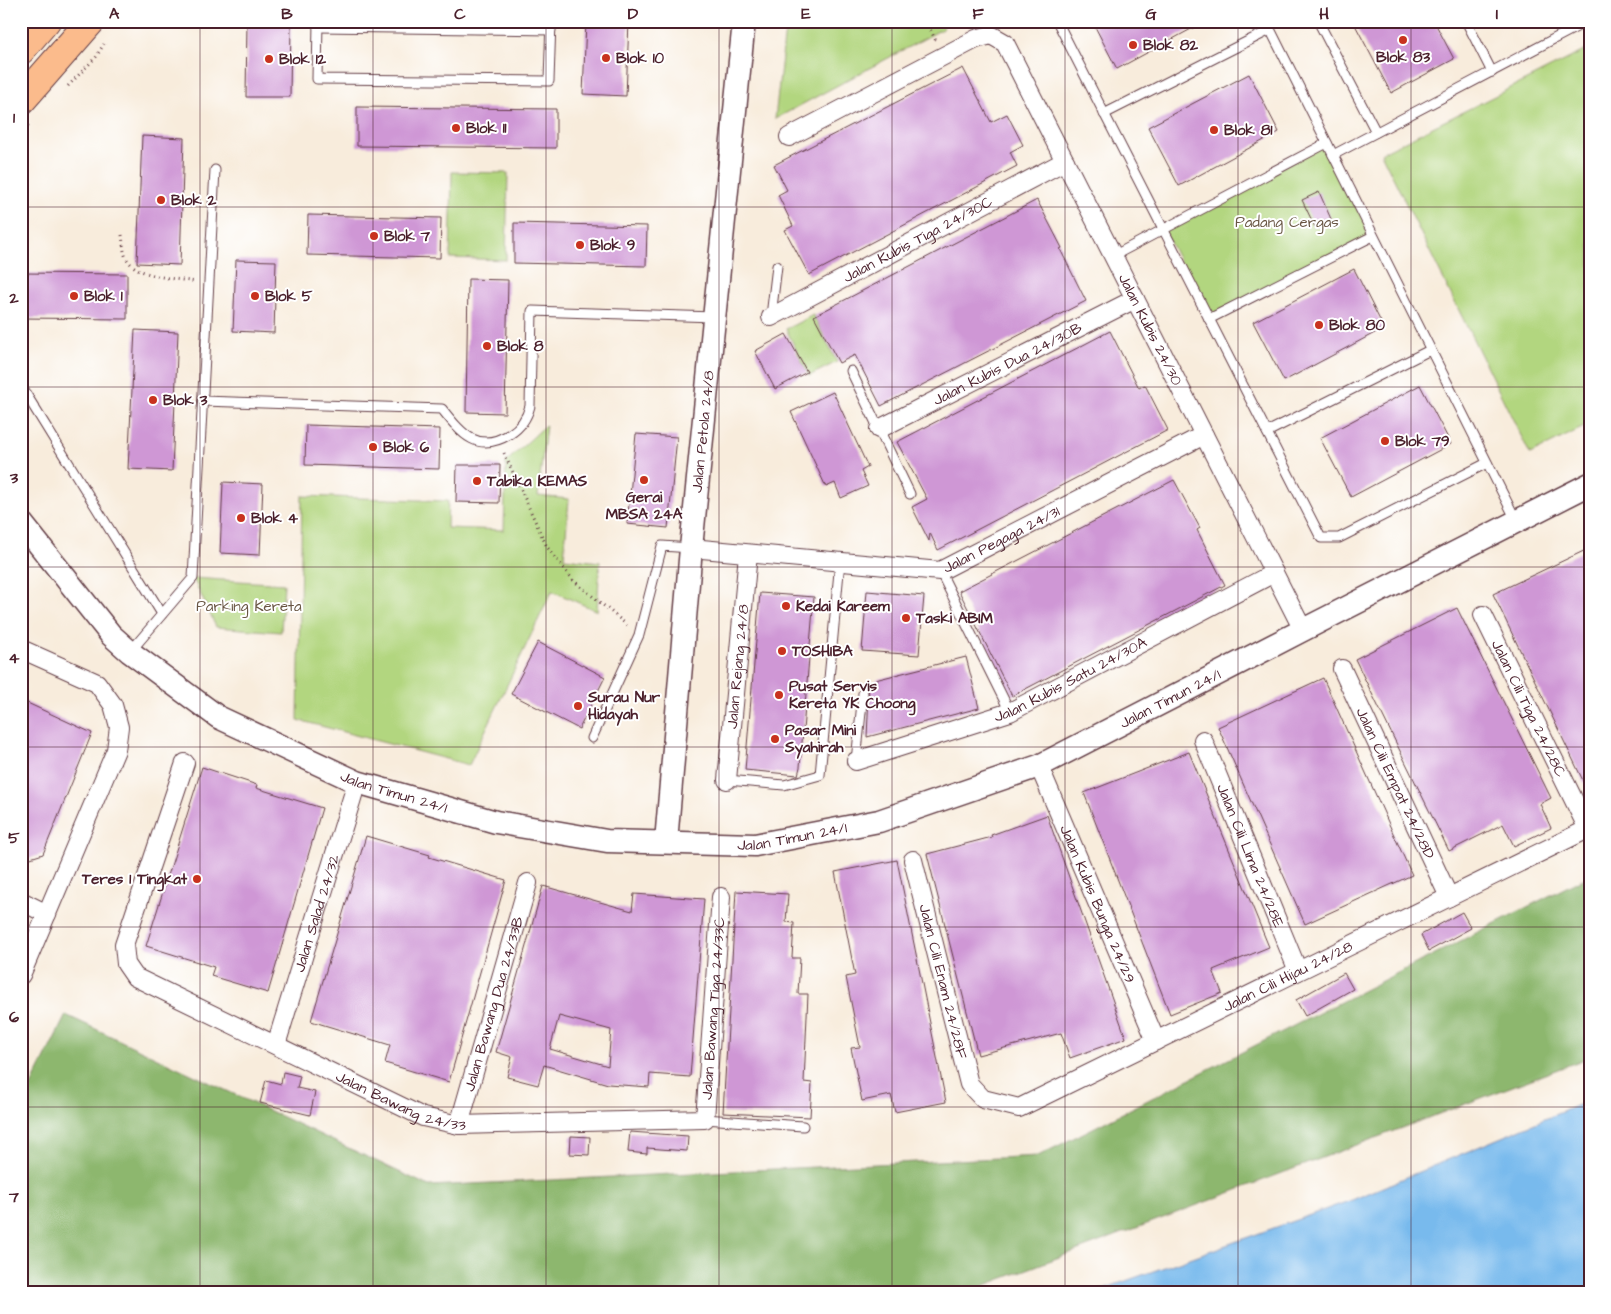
<svg xmlns="http://www.w3.org/2000/svg" width="1611" height="1314" font-family="'Architects Daughter',sans-serif">
  <style>
    .green { fill: #b2d67f; stroke: #7e7a55 }
    .forest { fill: #8db76e; stroke: #6c6b4c }
    .water { fill: #78baed; stroke: #616c8c }
    .building { fill: #cf97d5; fill-rule: evenodd }
    .lines { fill: none; stroke-linecap: round; stroke-linejoin: round }
    .service-casing { stroke: #643e46; stroke-width: 11 }
    .minor-casing { stroke: #643e46; stroke-width: 20 }
    .tertiary-casing { stroke: #643e46; stroke-width: 25 }
    .primary-casing { stroke: #643e46; stroke-width: 30 }
    .path { stroke: #643e46; stroke-width: 3; stroke-dasharray: 1 4; stroke-linecap: butt }
    .service { stroke: #fff; stroke-width: 9 }
    .minor { stroke: #fff; stroke-width: 18 }
    .tertiary { stroke: #fff; stroke-width: 22 }
    .primary { stroke: #fbbb8c; stroke-width: 28 }
    .grid { fill: none; stroke: #4a1f2b; stroke-width: 1; stroke-opacity: 0.55 }
    .poi-dot { fill: #c8321e; stroke: #fff; stroke-width: 2 }
    .labels { text-anchor: middle; stroke-width: 4; stroke-linejoin: round; paint-order: stroke }
    .poi-label { font-size: 15px; font-weight: bold; fill: #4a1f2b; stroke: #fff; text-anchor: start }
    .park-label { font-size: 15px; fill: #695644; stroke: #fff }
    .street-label { font-size: 15px; fill: #4a1f2b; stroke: #fff }
    .neatline { fill: none; stroke: #4a1f2b; stroke-width: 2 }
    .grid-label { font-size: 16px; text-anchor: middle; font-weight: bold; fill: #4a1f2b }
  </style>
  <rect width="100%" height="100%" fill="#fff"/>
  <filter id="ink" filterUnits="userSpaceOnUse"><feTurbulence type="fractalNoise" baseFrequency=".02" numOctaves="2"/><feDisplacementMap in="SourceGraphic" scale="10" xChannelSelector="R" yChannelSelector="G"/><feConvolveMatrix kernelMatrix="1 2 1 2 8 2 1 2 1" color-interpolation-filters="sRGB"/></filter>
  <filter id="wash" filterUnits="userSpaceOnUse"><feTurbulence type="fractalNoise" baseFrequency=".0096" numOctaves="4" result="noise"/><feDisplacementMap in="SourceGraphic" scale="20" xChannelSelector="R" yChannelSelector="G"/><feGaussianBlur stdDeviation="1.12" result="paint"/><feColorMatrix in="noise" values="0 0 0 0 0 0 0 0 0 0 0 0 0 0 0 0 0 1.4 0 .05"/><feComposite in="paint" operator="in"/></filter>
  <g filter="url(#wash)">
    <rect width="100%" height="100%" fill="#f8ecdc"/>
    <!-- green -->
    <g class="green">
      <path d="M786,21H940L944,28L775,119Z"/>
      <path d="M1590,48V424L1530,454L1381,153Z"/>
      <path d="M1327,143L1373,236L1209,319L1163,229Z"/>
      <path d="M452,172L508,173L506,260L450,258Z"/>
      <path d="M813,315L837,362L809,376L786,329Z"/>
      <path d="M546,425L538,496L569,499L564,558L600,562L597,611L552,591L469,765L298,720L302,496L448,501L447,528L504,530L506,462Z"/>
      <path d="M193,578L284,584L281,632L216,627Z"/>
    </g>
    <!-- forest -->
    <path class="forest" d="M1590,875V1057L964,1293H21V1106L66,1015L429,1186L1038,1156Z"/>
    <!-- water -->
    <path class="water" d="M1590,1100V1293H1092L1352,1200Z"/>
    <g id="blocks">
      <!-- building -->
      <g class="building">
        <path d="M247,21H291L290,97H246Z"/>
        <path d="M586,21H629L626,96L583,94Z"/>
        <path d="M1092,21H1206L1117,69Z"/>
        <path d="M1353,21H1434L1454,59L1391,93Z"/>
        <path d="M963,68L991,122L1007,114L1023,145L1010,152L1017,166L809,275L785,230L793,226L778,195L787,190L774,165Z"/>
        <path d="M1249,74L1279,132L1179,186L1148,127Z"/>
        <path d="M357,107L556,109V148L357,146Z"/>
        <path d="M142,136L184,138L180,265L137,263Z"/>
        <path d="M1319,192L1331,219L1315,227L1302,200Z"/>
        <path d="M1037,200L1062,248L1060,249L1086,301L881,406L855,355L839,363L814,316Z"/>
        <path d="M308,215L441,218L440,258L307,255Z"/>
        <path d="M514,223L647,226L646,266L514,263Z"/>
        <path d="M236,260L276,261L274,333L233,331Z"/>
        <path d="M1354,269L1384,328L1284,381L1253,322Z"/>
        <path d="M21,273L127,274V319L21,318Z"/>
        <path d="M468,279L508,280L505,413L466,412Z"/>
        <path d="M135,330L178,332L172,471L128,469Z"/>
        <path d="M1110,331L1139,388L1145,385L1168,430L938,550L930,533L929,541L912,507L927,499L897,442Z"/>
        <path d="M786,334L807,372L775,389L755,351Z"/>
        <path d="M1420,385L1451,444L1351,497L1320,438Z"/>
        <path d="M833,392L868,467L861,471L868,486L841,498L835,483L826,487L791,412Z"/>
        <path d="M306,425L440,429L439,469L305,465Z"/>
        <path d="M636,434L677,437L668,528L627,524Z"/>
        <path d="M457,465H500L499,503L456,502Z"/>
        <path d="M1174,480L1200,528L1197,530L1225,585L1012,696L959,591Z"/>
        <path d="M223,482L263,484L260,555L220,553Z"/>
        <path d="M1590,548V795L1493,594Z"/>
        <path d="M867,591L924,596L919,655L862,651Z"/>
        <path d="M760,593L814,597L800,767L798,775L745,770Z"/>
        <path d="M1457,608L1551,798L1540,804L1551,828L1514,846L1503,824L1449,851L1355,659Z"/>
        <path d="M538,642L605,677L579,729L511,694Z"/>
        <path d="M966,657L979,708L867,737L869,694L867,685L879,679Z"/>
        <path d="M1323,678L1412,875L1305,924L1218,727Z"/>
        <path d="M21,700L92,733L43,854L21,861Z"/>
        <path d="M1189,752L1269,947L1213,970L1222,993L1170,1014L1084,793Z"/>
        <path d="M202,767L257,785L256,788L322,808L268,993L211,976L214,967L146,946Z"/>
        <path d="M1047,815L1126,1038L1070,1058L1061,1033L978,1055L927,854L992,837L991,835Z"/>
        <path d="M366,836L430,855L429,857L506,880L449,1082L385,1063L390,1045L311,1021Z"/>
        <path d="M897,860L946,1102L895,1112L891,1095L862,1101L851,1048L860,1047L846,977L855,975L835,872Z"/>
        <path d="M543,886L632,911L634,894L704,899L690,1077L650,1074L649,1087L608,1084L544,1065L538,1085L507,1077L512,1057L496,1052ZM559,1016L611,1030L608,1066L550,1049Z"/>
        <path d="M736,891L788,894L786,922L794,923L792,958H800L798,994H808L804,1082L812,1083L810,1117L723,1113Z"/>
        <path d="M1462,912L1471,928L1429,951L1421,935Z"/>
        <path d="M1344,973L1353,989L1305,1016L1296,1000Z"/>
        <path d="M283,1072L300,1076L297,1088L315,1092L310,1115L260,1103L266,1080L281,1084Z"/>
        <path d="M630,1132L688,1136L687,1151L647,1148V1154L628,1152Z"/>
        <path d="M571,1136L590,1137L589,1155L570,1154Z"/>
      </g>
    </g>
  </g>
  <g filter="url(#ink)">
    <use href="#blocks" fill-opacity="0" stroke="#643e46" stroke-width="1"/>
    <g class="lines">
      <defs>
        <g id="service">
          <path d="M318,21L317,79L549,81L551,21"/>
          <path d="M1057,21L1321,538H1339L1487,463"/>
          <path d="M1266,21L1517,522"/>
          <path d="M1318,21L1376,132"/>
          <path d="M1466,21L1492,72"/>
          <path d="M318,27L551,30"/>
          <path d="M1104,114L1270,30"/>
          <path d="M1333,155L1588,21"/>
          <path d="M1113,256L1327,143"/>
          <path d="M771,316L777,266"/>
          <path d="M1209,319L1373,236"/>
          <path d="M851,371L910,494"/>
          <path d="M21,386L162,614"/>
          <path d="M203,401L442,409C462,434 477,454 510,434C521,427 527,418 530,406L532,311L714,317"/>
          <path d="M1267,432L1430,350"/>
          <path d="M940,571L1010,712"/>
          <path d="M130,652L193,578L215,170"/>
          <path d="M592,738L639,635L662,546L691,548"/>
          <path d="M856,761L863,693"/>
          <path d="M727,780L784,785L820,775L840,561"/>
          <path d="M705,1119L803,1126"/>
        </g>
        <g id="minor">
          <path id="s1" d="M789,137L976,39L991,35L1005,43L1303,630"/>
          <path id="s2" d="M771,317L1065,161"/>
          <path id="s3" d="M879,429L1135,299"/>
          <path id="s4" d="M691,548L940,571L1204,435"/>
          <path id="s5" d="M1483,615L1588,829"/>
          <path d="M21,649L97,683L113,705L119,727L116,750L21,975"/>
          <path id="s6" d="M1342,669L1449,897"/>
          <path id="s7" d="M1203,740L1298,971"/>
          <path id="s8" d="M856,761L1010,712L1274,573"/>
          <path id="s9" d="M185,763L124,945L126,964L135,977L423,1117L459,1125L705,1119L721,897"/>
          <path id="s10" d="M1039,766L1156,1041"/>
          <path id="s11" d="M727,780L748,554"/>
          <path id="s12" d="M913,860L969,1084L983,1099L1019,1108L1590,828"/>
          <path d="M21,901L47,914"/>
          <path id="s13" d="M276,1045L357,782"/>
          <path id="s14" d="M459,1125L528,883"/>
        </g>
        <g id="tertiary">
          <path id="s15" d="M21,522L111,635L130,652L218,717L357,782L496,822L607,841L755,845L879,821L1039,766L1303,630L1590,484"/>
          <path id="s16" d="M666,842L691,548L744,21"/>
        </g>
        <g id="primary">
          <path d="M21,50L46,21"/>
          <path d="M21,101L91,21"/>
        </g>
      </defs>
      <!-- service casing -->
      <use href="#service" class="service-casing"/>
      <!-- minor casing -->
      <use href="#minor" class="minor-casing"/>
      <!-- tertiary casing -->
      <use href="#tertiary" class="tertiary-casing"/>
      <!-- primary casing -->
      <use href="#primary" class="primary-casing"/>
      <!-- path -->
      <g class="path">
        <path d="M926,21L936,41"/>
        <path d="M68,86L96,57L104,44"/>
        <path d="M21,133L31,122"/>
        <path d="M122,235C123,241 123,249 125,255C133,278 175,278 196,282"/>
        <path d="M504,453L547,547L573,580L627,625"/>
      </g>
      <!-- service -->
      <use href="#service" class="service"/>
      <!-- minor -->
      <use href="#minor" class="minor"/>
      <!-- tertiary -->
      <use href="#tertiary" class="tertiary"/>
      <!-- primary -->
      <use href="#primary" class="primary"/>
    </g>
  </g>
  <!-- grid -->
  <path class="grid" d="M200,21V1293M373,21V1293M546,21V1293M719,21V1293M892,21V1293M1065,21V1293M1238,21V1293M1411,21V1293M21,207H1590M21,387H1590M21,567H1590M21,747H1590M21,927H1590M21,1107H1590"/>
  <!-- markers -->
  <g class="poi-dot">
    <circle cx="1403" cy="40" r="5"/>
    <circle cx="1133" cy="45" r="5"/>
    <circle cx="606" cy="58" r="5"/>
    <circle cx="269" cy="59" r="5"/>
    <circle cx="456" cy="128" r="5"/>
    <circle cx="1214" cy="130" r="5"/>
    <circle cx="161" cy="200" r="5"/>
    <circle cx="374" cy="236" r="5"/>
    <circle cx="580" cy="245" r="5"/>
    <circle cx="74" cy="296" r="5"/>
    <circle cx="255" cy="296" r="5"/>
    <circle cx="1319" cy="325" r="5"/>
    <circle cx="487" cy="346" r="5"/>
    <circle cx="153" cy="400" r="5"/>
    <circle cx="1385" cy="441" r="5"/>
    <circle cx="373" cy="447" r="5"/>
    <circle cx="644" cy="480" r="5"/>
    <circle cx="477" cy="481" r="5"/>
    <circle cx="241" cy="518" r="5"/>
    <circle cx="786" cy="606" r="5"/>
    <circle cx="906" cy="618" r="5"/>
    <circle cx="782" cy="651" r="5"/>
    <circle cx="779" cy="695" r="5"/>
    <circle cx="578" cy="706" r="5"/>
    <circle cx="775" cy="739" r="5"/>
    <circle cx="197" cy="879" r="5"/>
  </g>
  <g class="labels">
    <!-- poi labels -->
    <g class="poi-label">
      <text x="1143" y="50">Blok 82</text>
      <text x="1403" y="62" text-anchor="middle">Blok 83</text>
      <text x="616" y="63">Blok 10</text>
      <text x="279" y="64">Blok 12</text>
      <text x="466" y="133">Blok 11</text>
      <text x="1224" y="135">Blok 81</text>
      <text x="171" y="205">Blok 2</text>
      <text x="384" y="241">Blok 7</text>
      <text x="590" y="250">Blok 9</text>
      <text x="84" y="301">Blok 1</text>
      <text x="265" y="301">Blok 5</text>
      <text x="1329" y="330">Blok 80</text>
      <text x="497" y="351">Blok 8</text>
      <text x="163" y="405">Blok 3</text>
      <text x="1395" y="446">Blok 79</text>
      <text x="383" y="452">Blok 6</text>
      <text x="487" y="486">Tabika KEMAS</text>
      <text x="644" y="502" text-anchor="middle">Gerai<tspan x="644" dy="17">MBSA 24A</tspan></text>
      <text x="251" y="523">Blok 4</text>
      <text x="796" y="611">Kedai Kareem</text>
      <text x="916" y="623">Taski ABIM</text>
      <text x="792" y="656">TOSHIBA</text>
      <text x="789" y="691">Pusat Servis<tspan x="789" dy="17">Kereta YK Choong</tspan></text>
      <text x="588" y="702">Surau Nur<tspan x="588" dy="17">Hidayah</tspan></text>
      <text x="785" y="735">Pasar Mini<tspan x="785" dy="17">Syahirah</tspan></text>
      <text x="187" y="884" text-anchor="end">Teres 1 Tingkat</text>
    </g>
    <!-- park labels -->
    <g class="park-label">
      <text x="1287" y="227">Padang Cergas</text>
      <text x="249" y="611">Parking Kereta</text>
    </g>
    <!-- street labels -->
    <g class="street-label">
      <text dy="5" stroke="none"><textPath href="#s2" startOffset="166">Jalan Kubis Tiga 24/30C</textPath></text>
      <text dy="5" stroke="none"><textPath href="#s1" startOffset="564">Jalan Kubis 24/30</textPath></text>
      <text dy="5" stroke="none"><textPath href="#s3" startOffset="144">Jalan Kubis Dua 24/30B</textPath></text>
      <text dy="5" stroke="none"><textPath href="#s16" startOffset="412">Jalan Petola 24/8</textPath></text>
      <text dy="5" stroke="none"><textPath href="#s4" startOffset="319">Jalan Pegaga 24/31</textPath></text>
      <text dy="5" stroke="none"><textPath href="#s11" startOffset="114">Jalan Rejang 24/8</textPath></text>
      <text dy="5" stroke="none"><textPath href="#s8" startOffset="230">Jalan Kubis Satu 24/30A</textPath></text>
      <text dy="5" stroke="none"><textPath href="#s15" startOffset="1281">Jalan Timun 24/1</textPath></text>
      <text dy="5" stroke="none"><textPath href="#s5" startOffset="104">Jalan Cili Tiga 24/28C</textPath></text>
      <text dy="5" stroke="none"><textPath href="#s6" startOffset="126">Jalan Cili Empat 24/28D</textPath></text>
      <text dy="5" stroke="none"><textPath href="#s15" startOffset="471">Jalan Timun 24/1</textPath></text>
      <text dy="5" stroke="none"><textPath href="#s15" startOffset="876">Jalan Timun 24/1</textPath></text>
      <text dy="5" stroke="none"><textPath href="#s7" startOffset="125">Jalan Cili Lima 24/28E</textPath></text>
      <text dy="5" stroke="none"><textPath href="#s10" startOffset="150">Jalan Kubis Bunga 24/29</textPath></text>
      <text dy="5" stroke="none"><textPath href="#s13" startOffset="138">Jalan Salad 24/32</textPath></text>
      <text dy="5" stroke="none"><textPath href="#s12" startOffset="588">Jalan Cili Hijau 24/28</textPath></text>
      <text dy="5" stroke="none"><textPath href="#s12" startOffset="125">Jalan Cili Enam 24/28F</textPath></text>
      <text dy="5" stroke="none"><textPath href="#s14" startOffset="126">Jalan Bawang Dua 24/33B</textPath></text>
      <text dy="5" stroke="none"><textPath href="#s9" startOffset="941">Jalan Bawang Tiga 24/33C</textPath></text>
      <text dy="5" stroke="none"><textPath href="#s9" startOffset="521">Jalan Bawang 24/33</textPath></text>
    </g>
  </g>
  <!-- margin -->
  <rect width="1611" height="1314" fill="none" stroke="#fff" stroke-width="55"/>
  <rect x="28" y="28" width="1556" height="1258" class="neatline"/>
  <g class="grid-label">
    <text x="114" y="19">A</text>
    <text x="287" y="19">B</text>
    <text x="460" y="19">C</text>
    <text x="633" y="19">D</text>
    <text x="806" y="19">E</text>
    <text x="978" y="19">F</text>
    <text x="1151" y="19">G</text>
    <text x="1324" y="19">H</text>
    <text x="1497" y="19">I</text>
    <text x="14" y="123">1</text>
    <text x="14" y="303">2</text>
    <text x="14" y="483">3</text>
    <text x="14" y="663">4</text>
    <text x="14" y="843">5</text>
    <text x="14" y="1022">6</text>
    <text x="14" y="1202">7</text>
  </g>
</svg>
